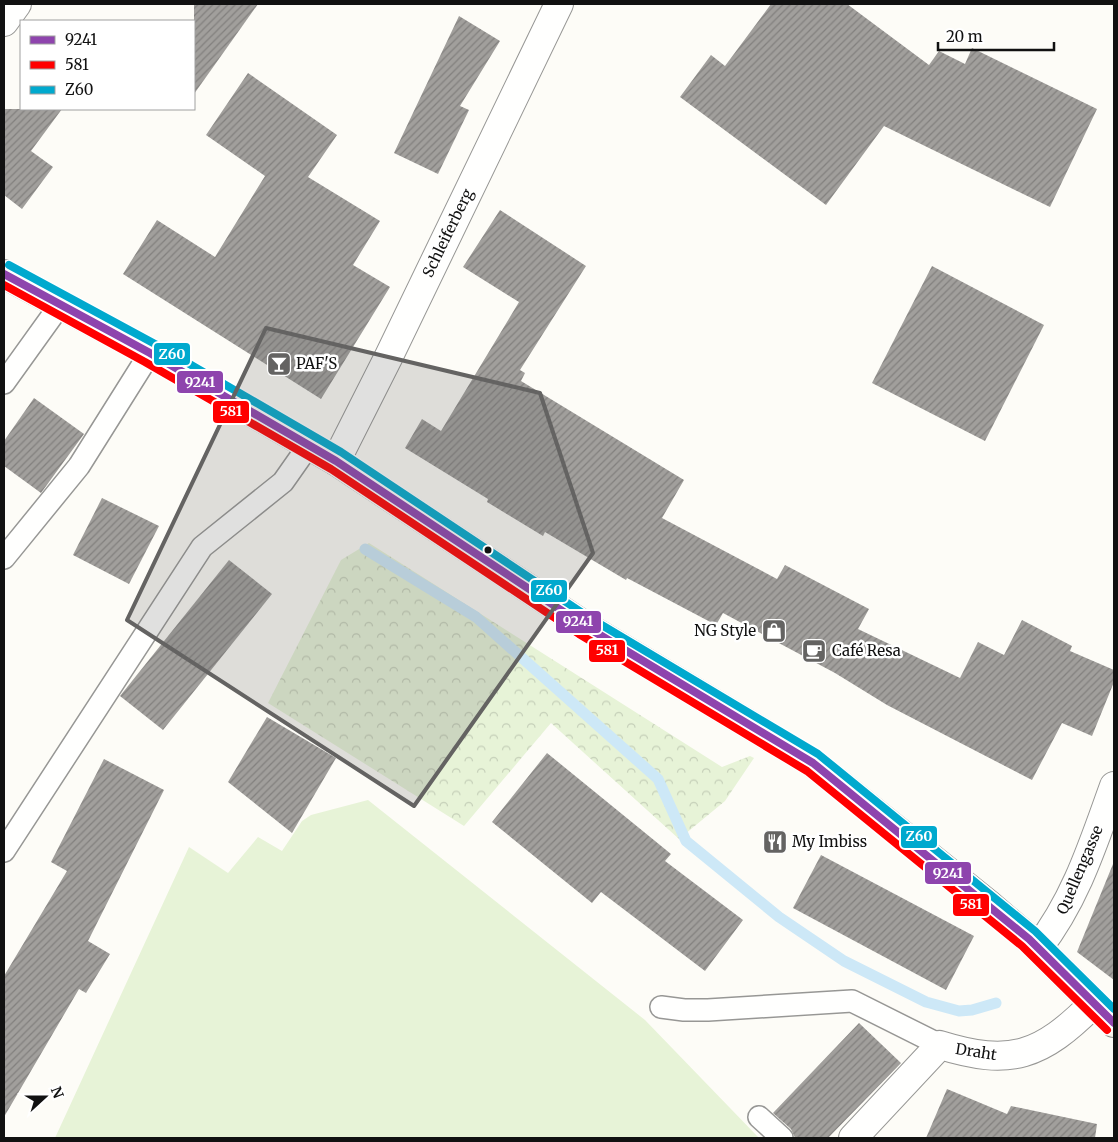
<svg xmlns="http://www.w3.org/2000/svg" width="1118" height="1142" font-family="Merriweather,serif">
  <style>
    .grass { fill: #e7f3d7 }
    .park { fill: url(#park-crowns) }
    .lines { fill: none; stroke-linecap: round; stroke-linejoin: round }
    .stream { stroke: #cde8f7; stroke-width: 11 }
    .building { fill: url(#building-hatch) }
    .lane-casing { stroke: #979795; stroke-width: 24 }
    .street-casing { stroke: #979795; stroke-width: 30 }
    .secondary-casing { stroke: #8e8d8b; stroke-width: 30 }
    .lane { stroke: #fffffe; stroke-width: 21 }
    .street { stroke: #fffffe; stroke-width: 28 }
    .secondary { stroke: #f6f4eb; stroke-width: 28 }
    .bus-1-casing { stroke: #fff; stroke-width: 11 }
    .bus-2-casing { stroke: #fff; stroke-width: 11 }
    .bus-3-casing { stroke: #fff; stroke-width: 11 }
    .bus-1 { stroke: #8e44ad; stroke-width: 8 }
    .bus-2 { stroke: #f00; stroke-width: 8 }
    .bus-3 { stroke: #00a9ce; stroke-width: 8 }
    .marked { fill: #646362; fill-opacity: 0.2; stroke: #646362; stroke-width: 4; stroke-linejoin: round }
    .bus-dot { fill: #111; stroke: #fff; stroke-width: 2 }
    .labels { text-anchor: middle; stroke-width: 5; stroke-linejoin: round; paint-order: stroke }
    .street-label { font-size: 15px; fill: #111; stroke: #fff }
    .poi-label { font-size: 15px; fill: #111; stroke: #fff; text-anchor: start }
    .line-badge { stroke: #fff; stroke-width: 2 }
    .badge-label { font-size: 14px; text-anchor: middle; font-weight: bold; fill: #fff }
  </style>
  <defs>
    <pattern id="park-crowns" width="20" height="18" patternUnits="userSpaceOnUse" patternTransform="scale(1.25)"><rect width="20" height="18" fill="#e7f3d7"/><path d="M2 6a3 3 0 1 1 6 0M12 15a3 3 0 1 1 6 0" fill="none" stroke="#c5cfb8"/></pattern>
    <pattern id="building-hatch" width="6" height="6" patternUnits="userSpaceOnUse" patternTransform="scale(1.25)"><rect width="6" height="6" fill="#a19f9c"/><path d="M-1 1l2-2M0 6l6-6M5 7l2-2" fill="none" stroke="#82807e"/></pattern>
  </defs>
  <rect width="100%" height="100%" fill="#fdfcf7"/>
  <!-- grass -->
  <path class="grass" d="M368,800L645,1020L759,1138H55L189,847L228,873L258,837L282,851L302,821L311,815Z"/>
  <!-- park -->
  <path class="park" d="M369,543L722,767L750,756L754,758L725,801L679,839L551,723L464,826L268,703L341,560Z"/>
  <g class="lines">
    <!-- stream -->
    <path class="stream" d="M365,549L476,617L658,779L686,841L779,917L844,961L926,1002L959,1011L972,1010L996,1003"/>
  </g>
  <!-- building -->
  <g class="building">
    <path d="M194,4H258L194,94Z"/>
    <path d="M771,4H847L929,65L939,51L965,64L972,48L1097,109L1050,207L884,126L826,205L680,97L711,55L725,66Z"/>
    <path d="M459,16L500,41L460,106L469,110L438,174L394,153Z"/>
    <path d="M248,73L337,135L308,177L380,221L353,265L390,287L321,399L123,274L157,220L215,257L265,176L206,135Z"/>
    <path d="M4,109H62L31,151L53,167L22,209L4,195Z"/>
    <path d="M500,210L586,266L520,370L525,373L521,381L684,480L662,518L777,579L785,565L869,609L858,629L960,678L978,642L1004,655L1022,620L1072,646L1070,651L1114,670V682L1092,736L1062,723L1032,780L887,705L835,673L723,613L716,625L627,578L626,580L545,532L543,536L487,502L488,499L405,448L422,419L441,431L519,302L463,267Z"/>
    <path d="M932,266L1044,325L985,441L872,383Z"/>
    <path d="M34,398L84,434L41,493L4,466V441Z"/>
    <path d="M102,498L159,526L129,584L73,555Z"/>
    <path d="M229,560L272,594L163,730L120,696Z"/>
    <path d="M267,717L336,758L292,833L228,782Z"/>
    <path d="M547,753L671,854L665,861L743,920L705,971L601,892L592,903L492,822Z"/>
    <path d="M104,759L164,790L88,941L110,954L86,993L79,989L4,1117V976L67,871L51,862Z"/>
    <path d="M821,855L974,936L946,990L793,908Z"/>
    <path d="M1113,864H1114V980L1077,952Z"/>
    <path d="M859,1023L901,1063L828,1138H795L791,1129L773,1113Z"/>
    <path d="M947,1089L1007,1114L1011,1106L1097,1124L1095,1138H926Z"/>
  </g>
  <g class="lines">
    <defs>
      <g id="lane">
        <path d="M4,383L60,305"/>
        <path d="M4,558L79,466L150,353"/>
        <path d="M4,851L202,547L283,482L309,445"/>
        <path d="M661,1007L684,1010H708L852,1001L940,1045"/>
        <path d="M759,1117L782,1138"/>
      </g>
      <g id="street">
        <path d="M4,22L17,4"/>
        <path d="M336,461L389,356L559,4"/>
        <path d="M1038,948C1076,899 1093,844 1114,786"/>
        <path d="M853,1138L940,1045C1011,1067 1041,1056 1093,1004"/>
      </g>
      <path id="secondary" d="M4,274L150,353L336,461L585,626L813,763L988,904L1029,939L1114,1023"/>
    </defs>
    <!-- lane casing -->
    <use href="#lane" class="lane-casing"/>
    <!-- street casing -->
    <use href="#street" class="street-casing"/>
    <!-- secondary casing -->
    <use href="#secondary" class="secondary-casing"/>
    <!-- lane -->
    <use href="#lane" class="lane"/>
    <!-- street -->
    <use href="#street" class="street"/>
    <!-- secondary -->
    <use href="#secondary" class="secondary"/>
    <defs>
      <path id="bus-1" d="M4,274L150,353L336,461L585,626L813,763L1029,939L1114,1023"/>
      <path id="bus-2" d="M4,285L145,362L331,469L579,634L807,771L1022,946L1107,1030"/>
      <path id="bus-3" d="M9,265L155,344L341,452L590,618L818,754L1035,931L1114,1009"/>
    </defs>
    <!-- bus-1 casing -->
    <use href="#bus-1" class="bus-1-casing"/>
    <!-- bus-2 casing -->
    <use href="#bus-2" class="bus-2-casing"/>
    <!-- bus-3 casing -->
    <use href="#bus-3" class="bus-3-casing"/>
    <!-- bus-1 -->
    <use href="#bus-1" class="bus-1"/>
    <!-- bus-2 -->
    <use href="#bus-2" class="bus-2"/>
    <!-- bus-3 -->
    <use href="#bus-3" class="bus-3"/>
  </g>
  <!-- marked area -->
  <path class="marked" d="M266,328L540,393L593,553L414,806L127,620Z"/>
  <!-- icons -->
  <defs>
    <symbol id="bar-square" viewBox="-11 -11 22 22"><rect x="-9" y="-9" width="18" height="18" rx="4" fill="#646362" stroke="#fff"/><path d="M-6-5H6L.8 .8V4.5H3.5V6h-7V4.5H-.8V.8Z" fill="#fff"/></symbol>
    <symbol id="shop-square" viewBox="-11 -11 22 22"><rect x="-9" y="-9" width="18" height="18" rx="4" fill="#646362" stroke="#fff"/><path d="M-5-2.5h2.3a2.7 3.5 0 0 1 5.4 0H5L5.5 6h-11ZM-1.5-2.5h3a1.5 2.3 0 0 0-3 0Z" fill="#fff"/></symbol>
    <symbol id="cafe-square" viewBox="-11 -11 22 22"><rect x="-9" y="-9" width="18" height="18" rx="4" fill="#646362" stroke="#fff"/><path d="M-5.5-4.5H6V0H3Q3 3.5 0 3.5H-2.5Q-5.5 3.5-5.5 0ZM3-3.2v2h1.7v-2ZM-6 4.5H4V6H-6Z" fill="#fff"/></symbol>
    <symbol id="restaurant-square" viewBox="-11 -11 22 22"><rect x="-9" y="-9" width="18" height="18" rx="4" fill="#646362" stroke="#fff"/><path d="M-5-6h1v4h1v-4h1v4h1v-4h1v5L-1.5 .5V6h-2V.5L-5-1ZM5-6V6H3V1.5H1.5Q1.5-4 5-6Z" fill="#fff"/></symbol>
  </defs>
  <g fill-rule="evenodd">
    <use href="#bar-square" x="265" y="350" width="28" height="28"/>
    <use href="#shop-square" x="760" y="617" width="28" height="28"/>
    <use href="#cafe-square" x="800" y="637" width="28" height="28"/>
    <use href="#restaurant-square" x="761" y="828" width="28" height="28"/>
  </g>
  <!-- markers -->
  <circle class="bus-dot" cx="488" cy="550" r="4.5"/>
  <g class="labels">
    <!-- street labels -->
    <g class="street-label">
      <text transform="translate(448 233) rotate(-64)" y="5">Schleiferberg</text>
      <text transform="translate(1080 870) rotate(-67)" y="5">Quellengasse</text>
      <text transform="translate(976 1052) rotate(9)" y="5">Draht</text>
    </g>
    <!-- poi labels -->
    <g class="poi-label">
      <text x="296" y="369">PAF'S</text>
      <text x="756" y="636" text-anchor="end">NG Style</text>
      <text x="832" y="656">Café Resa</text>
      <text x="792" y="847">My Imbiss</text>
    </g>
  </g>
  <g class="line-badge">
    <rect x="153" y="342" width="38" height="24" rx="5" fill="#00a9ce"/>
    <rect x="176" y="370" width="48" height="24" rx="5" fill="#8e44ad"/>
    <rect x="212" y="400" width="38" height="24" rx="5" fill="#f00"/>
    <rect x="530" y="579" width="38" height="24" rx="5" fill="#00a9ce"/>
    <rect x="555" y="610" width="47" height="24" rx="5" fill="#8e44ad"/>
    <rect x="588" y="639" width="38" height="24" rx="5" fill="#f00"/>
    <rect x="900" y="825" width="38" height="24" rx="5" fill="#00a9ce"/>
    <rect x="924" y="861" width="48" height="24" rx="5" fill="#8e44ad"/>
    <rect x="952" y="893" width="38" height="24" rx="5" fill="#f00"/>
  </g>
  <g class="badge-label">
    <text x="172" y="359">Z60</text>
    <text x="200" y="387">9241</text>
    <text x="231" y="416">581</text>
    <text x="549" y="595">Z60</text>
    <text x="578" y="626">9241</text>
    <text x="607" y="655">581</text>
    <text x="919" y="841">Z60</text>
    <text x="948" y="878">9241</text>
    <text x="971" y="909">581</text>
  </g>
  <!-- border -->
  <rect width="1118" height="1142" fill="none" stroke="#111111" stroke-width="10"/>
  <!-- legend -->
  <rect x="20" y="20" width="175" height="90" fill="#ffffff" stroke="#a0a0a0"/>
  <rect x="30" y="36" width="25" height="8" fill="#8e44ad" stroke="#a0a0a0"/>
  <text x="65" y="45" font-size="15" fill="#111111">9241</text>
  <rect x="30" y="61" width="25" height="8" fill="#ff0000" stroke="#a0a0a0"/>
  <text x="65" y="70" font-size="15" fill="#111111">581</text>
  <rect x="30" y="86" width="25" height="8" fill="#00a9ce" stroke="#a0a0a0"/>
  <text x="65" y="95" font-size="15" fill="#111111">Z60</text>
  <!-- north arrow -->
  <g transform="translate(45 1097) rotate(69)" stroke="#ffffff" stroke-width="4" paint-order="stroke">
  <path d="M0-4L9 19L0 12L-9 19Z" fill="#111111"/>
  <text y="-8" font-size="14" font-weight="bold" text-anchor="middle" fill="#111111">N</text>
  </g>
  <!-- scale -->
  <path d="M938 42v8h116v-8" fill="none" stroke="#111111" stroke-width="2.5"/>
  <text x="946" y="42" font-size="15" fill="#111111" stroke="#ffffff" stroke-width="4" paint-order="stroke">20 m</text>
</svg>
